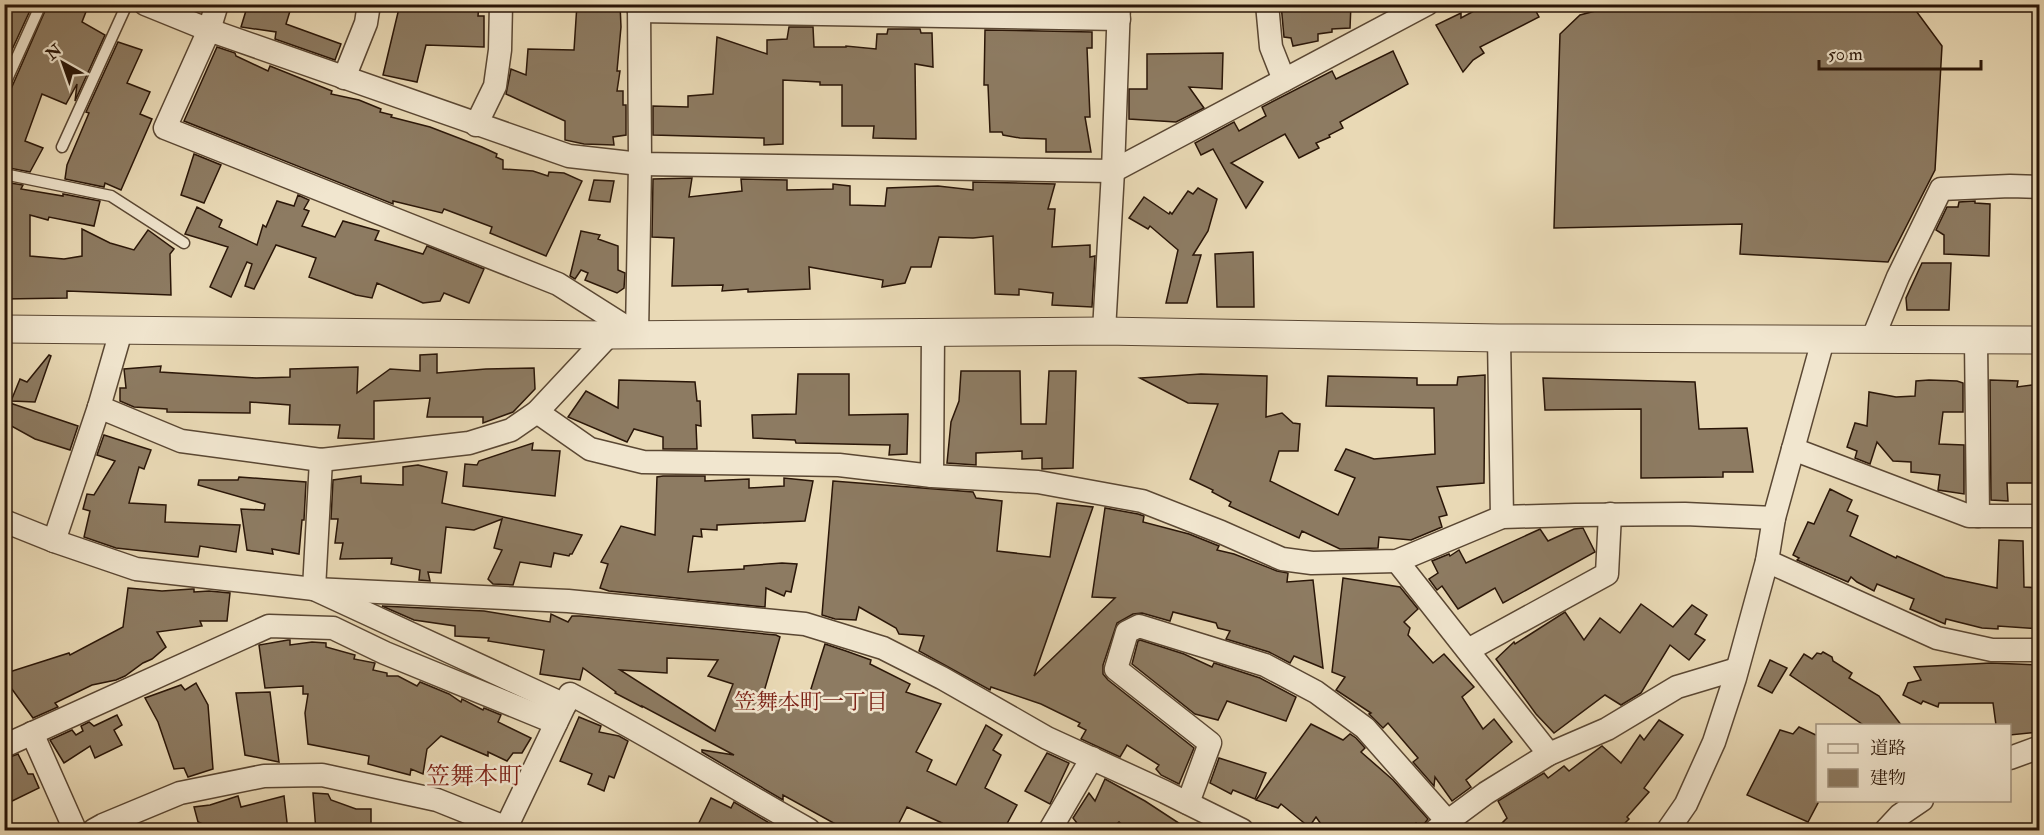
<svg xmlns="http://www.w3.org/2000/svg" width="2044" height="835" font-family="'IM FELL Double Pica','Noto Serif JP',serif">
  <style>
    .building { fill: #8d7b62; stroke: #2a1608; stroke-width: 1.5; fill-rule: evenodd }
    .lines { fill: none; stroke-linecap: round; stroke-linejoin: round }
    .service-casing { stroke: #5a4733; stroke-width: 13 }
    .minor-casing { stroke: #5a4733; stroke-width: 25 }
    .tertiary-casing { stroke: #5a4733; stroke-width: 29 }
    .service { stroke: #f1e6cf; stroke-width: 10 }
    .minor { stroke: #f1e6cf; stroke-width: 22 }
    .tertiary { stroke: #f1e6cf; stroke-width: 27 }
    .labels { text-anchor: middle; stroke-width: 5; stroke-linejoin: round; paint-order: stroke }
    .neighbourhood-label { font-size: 22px; fill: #7a1f14; stroke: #f1e6cf }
    .quarter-label { font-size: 24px; fill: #7a1f14; stroke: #f1e6cf }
  </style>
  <rect width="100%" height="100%" fill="#e9d9b5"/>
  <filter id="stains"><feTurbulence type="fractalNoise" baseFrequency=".00333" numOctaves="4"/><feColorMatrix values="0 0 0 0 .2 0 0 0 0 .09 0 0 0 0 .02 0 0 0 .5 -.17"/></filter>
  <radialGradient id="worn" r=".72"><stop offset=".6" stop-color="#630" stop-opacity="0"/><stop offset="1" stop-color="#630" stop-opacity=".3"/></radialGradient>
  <!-- building -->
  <g class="building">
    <path d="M4,4H33L4,67Z"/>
    <path d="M48,4H89L82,22L105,35L75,101L77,84L66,104L42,94L25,141L43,148L30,172L4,167V93L11,89Z"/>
    <path d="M248,4H262L290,11L286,24L341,44L335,60L275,39L276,32L241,27Z"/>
    <path d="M400,4H479L478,16H484V47L426,45L417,82L383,75Z"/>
    <path d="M577,4H620L621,27L617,71H620L617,91H623V105H626V135L613,137L614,145L584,144L565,140V121L506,94L511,69L526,75L528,49L574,50Z"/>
    <path d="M1281,4H1351L1350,28L1332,29V32L1318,34V41L1293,46L1291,38L1284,37Z"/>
    <path d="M1487,4H1532L1539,17L1480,47L1484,53L1473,60L1463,72L1436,25L1461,13V18Z"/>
    <path d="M1622,4H1911L1942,46L1935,170L1888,262L1740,254L1742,224L1554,228L1560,34L1580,15Z"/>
    <path d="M789,27H813L814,47H846V46L876,49L877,34H887L888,29H920L921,33H932L933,67L915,64L916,139L873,138L874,126H842V85H820V82L783,80V144L764,145V138L653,135V106L688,107V96L713,94L717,37L767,54V40L787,39Z"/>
    <path d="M985,30L1092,32V48H1087L1090,117H1085L1091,152H1046V139L1020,138L1003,135L1002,132H990L988,85H984Z"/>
    <path d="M118,42L142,50L127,83L150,92L140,114L152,119L121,190L105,183L104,187L65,179L67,165L89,113L86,112Z"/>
    <path d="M217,47L235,53L236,56L268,71L270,66L332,91L331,94L359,100L381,109L380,112L392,115L391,117L430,127L482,147L497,154L496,157L503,160V169L533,171L548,176L549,172L564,173L582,181L546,256L490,233L492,227L444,209L442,213L393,201V204L184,121Z"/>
    <path d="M1393,51L1408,84L1340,122L1343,128L1329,135L1330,137L1316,143L1319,148L1299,158L1285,134L1231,163L1263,182L1246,208L1213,149L1201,155L1195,143L1234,122L1239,131L1266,116L1262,107L1332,71L1336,79Z"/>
    <path d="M1223,53L1222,89L1189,87L1204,108L1176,122L1129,119V89H1147V54Z"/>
    <path d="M194,154L221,165L204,203L181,195Z"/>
    <path d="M692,178L689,197L742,191L741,179L787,180V190L833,189V184L850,186V205L885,206L887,188L938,186L973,190V182L1055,184L1048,209H1055L1052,247L1090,245V257L1095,256L1092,307L1052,305L1053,293L1019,289V295L995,294L993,236L973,238L939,237L931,267H911L905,283L882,287L883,280L809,267L810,289L748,292V289L722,291L723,285L672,286L674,238L652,237L653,179Z"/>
    <path d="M594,180L614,181L610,202L589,200Z"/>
    <path d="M4,182L23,185L21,189L63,196V194L100,201L94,226L49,217L48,220L30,215V256L64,259L82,256V229L110,243L134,250L148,230L174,249L170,254L171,295L67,291V298L4,299Z"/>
    <path d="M1198,188L1217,199L1208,231L1193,255H1201L1187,303H1166L1178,250L1150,226L1148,229L1129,218L1144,197L1169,214L1170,212L1172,214L1188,191L1193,194Z"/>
    <path d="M298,195L309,200L304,209L309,211L302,226L335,237L343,221L379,231L375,240L423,254L427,246L484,269L469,303L444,293L440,301L423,303L377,283L372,298L356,295L309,277L316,258L276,245L254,289L245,286L252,264L247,262L231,297L210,287L228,247L185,234L197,207L222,220L219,227L257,245L263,225L266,227L277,201L294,206Z"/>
    <path d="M1975,201V203L1990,204L1989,256L1944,254V235L1936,230L1947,207H1958L1959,202Z"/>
    <path d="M581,231L600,235L598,239L618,246V270L625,273L624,288L617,293L585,280L588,273L581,270L575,279L570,276Z"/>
    <path d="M1253,252L1254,307H1217L1215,254Z"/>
    <path d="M1922,263H1951L1949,310H1907L1906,298Z"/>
    <path d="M437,354V373L486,369L534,368L535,389L513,412L483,423V417H427L430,398L374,401V439L338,438L340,425L289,424L290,405L250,402V413L167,412V409L134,407L120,401V388H126L124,369L161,366L160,372L256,378L290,377V369L358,367L357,393L390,369L420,371V355Z"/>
    <path d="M49,355L51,356L35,402L11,401L20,379L27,382Z"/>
    <path d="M961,371H1020L1021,424H1046L1049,371H1076L1073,468L1042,469V458L1022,459V451L976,453V465L947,463L951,422L959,401Z"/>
    <path d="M798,374H849V415L908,414L907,454L889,455L890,445L796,443L795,440L753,438L752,415L796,414Z"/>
    <path d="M1201,374L1267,376L1266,417L1282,413L1293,423L1300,424L1298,451H1279L1270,481L1338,515L1355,478L1335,470L1346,449L1374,459L1435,454L1434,408L1326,406L1328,376L1417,378V385H1457L1458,377L1485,375L1484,483L1437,487L1447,515L1439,517L1442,527L1411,540L1379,537L1378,548L1340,549L1302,531L1299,538L1229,506L1231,502L1212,492L1213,490L1190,479L1218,404L1188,403L1140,378Z"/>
    <path d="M1543,378L1695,382L1699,429L1747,428L1753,472H1723V477L1641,478V409L1545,410Z"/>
    <path d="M619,380L695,382L697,401H700L701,426L696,425L697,449H663V437L634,429L627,442L568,417L586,391L618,408Z"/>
    <path d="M1929,380L1957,381L1963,383V412H1943L1939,444L1964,445V494L1938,490L1940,475L1911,472V462L1893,461L1877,442L1870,464L1855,458L1857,451L1847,447L1855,423L1867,426L1869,392L1896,397L1915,396L1916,381Z"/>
    <path d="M1990,380L2018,381L2017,387L2040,384V476H2033V483H2007L2008,501L1991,500Z"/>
    <path d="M10,403L78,426L70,450L35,439L4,422Z"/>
    <path d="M104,435L151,450L144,469L139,467L129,503L166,505L165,522L240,525L236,552L200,546L198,557L116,548L84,537L90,511L83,509L87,494L94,495L115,461L97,455Z"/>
    <path d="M533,443L532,450L560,451L555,496L463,486L465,464L477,465L479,461Z"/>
    <path d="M418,465L447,472L442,503L582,535L572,554H570L569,556L554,553L551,567L520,562L513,585L493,584L488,579L502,550L494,548L502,519L474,530L446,527L441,573L428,572L430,581L419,580L420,570L391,564L392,558L340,559L343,543H335L338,519H331L333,480L361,476V483L403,485V467Z"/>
    <path d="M663,476H705V481L749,479V488L784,486V478L813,481L805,521L717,525V530L701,529L702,537L693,536L688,572L744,569V566L782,563L797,564L791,592L786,591L784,596L766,588L765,607L609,591L600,588L608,564L601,562L621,526L655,535L657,477Z"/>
    <path d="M239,477L306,482L304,520H302L299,554L272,549L273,554L247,550L241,509L264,510L265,504L198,485L199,480H238Z"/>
    <path d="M833,481L973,492L976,498L1002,501L997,551L1050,557L1057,503L1093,507L1034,676L1115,598L1092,597L1105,508L1138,514L1144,516L1143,522L1189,534L1219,546L1217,550L1234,554L1277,571L1288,573L1287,582L1313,580L1323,668L1294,656L1290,663L1269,652L1226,639L1230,631L1218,628L1216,623L1173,612L1170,621L1142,613L1133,614L1117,623L1103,665V674L1108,680L1194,748L1179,784L1161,775L1156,769L1159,765L1127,745L1120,757L1081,739L1086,730L1078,726L1080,723L1041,704L991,687L990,690L919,651L924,636L899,634L896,628L859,607L856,620L835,619L822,615Z"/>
    <path d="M1830,489L1852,500L1847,511L1858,516L1850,536L1896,558L1897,556L1945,577L1997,588L1999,540L2023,541L2024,587L2040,588V629L1998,626V629L1982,628L1946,619L1945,624L1910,609L1914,599L1877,584L1874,591L1857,582L1851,577L1848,582L1797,560L1799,558L1793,555L1808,522L1814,524Z"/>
    <path d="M1583,528L1595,552L1503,603L1495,588L1458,609L1442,586L1437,590L1429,579L1438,573L1432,561L1449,554L1450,556L1459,550L1466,563L1538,530L1540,529L1548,541L1574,529Z"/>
    <path d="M1343,578L1400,587L1418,609L1404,622L1410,628L1408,635L1433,663L1444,654L1474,687L1462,697L1483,729L1494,719L1512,742L1466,780L1471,787L1452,801L1435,777L1434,786L1413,762L1418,758L1388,723L1383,728L1369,714L1371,713L1336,690L1345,677L1332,672Z"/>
    <path d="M128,588L162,591L192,589H194V592L209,591L230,593L227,621H200L202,626L157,632L166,647L152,659L143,663L125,676L116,680L92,685L55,703L58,707L33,718L6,681V673L69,653L70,655L123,627Z"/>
    <path d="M1641,604L1673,627L1692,605L1707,615L1695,634L1705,640L1689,660L1670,645L1641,693L1621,705L1605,695L1554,733L1536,714L1496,659L1514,642L1515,644L1565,612L1584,640L1600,618L1620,633Z"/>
    <path d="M382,606L484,611L550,622L551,614L568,622L572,616H580L776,635L780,637L763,695L778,697L805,708L825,644L846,651L871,660L870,664L910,684L906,692L941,704L916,752L932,760L927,771L956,785L986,725L1002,735L993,750L1001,755L985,788L1017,805L1003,831H939L942,823L907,807L895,831H848L783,795V800L702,752V750L734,755L642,706V707L615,693L616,692L583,668L580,680L540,674L544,650L488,641L489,638L455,636V626L414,620ZM667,658L718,660L708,676L733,684L715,731L620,670L667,673Z"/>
    <path d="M288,640H290V645L312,642L326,643V647L355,655L354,659L375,663L373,670L387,673V676H398L417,686L420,682L449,694L461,702L462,699L483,710L484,708L501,715L498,722L531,738L522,753H513L507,761L488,752V756L441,736L427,749L423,774L411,769L410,775L368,764L369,756L308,744L305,713L308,694H303V686L265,688L259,645Z"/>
    <path d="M1140,640L1184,654L1212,667L1214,663L1260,678L1296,697L1286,721L1227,701L1218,720L1195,714L1132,664L1138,641Z"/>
    <path d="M1823,652L1832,657L1833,661L1852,673L1849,678L1879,696L1902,726H1865L1790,675L1804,654L1812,659L1817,653L1821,654Z"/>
    <path d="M1770,660L1787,668L1772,693L1758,686Z"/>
    <path d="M1991,663L2040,665V732L2010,735V726L1996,725L1993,703H1939L1938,707L1923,701L1921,704L1903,695L1908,683L1921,680L1914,667Z"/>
    <path d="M196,683L208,705L213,769L188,777L184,768L174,769L158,722L145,698L181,685L185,690Z"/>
    <path d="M270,692L279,762L245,755L236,693Z"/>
    <path d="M117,715L122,725L114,730L122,745L95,758L90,746L64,763L50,740L72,730L76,735L83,731L81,726L89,722L94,726Z"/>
    <path d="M579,717L601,726L599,732L619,736L628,741L614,778L609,776L604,791L588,784L592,774L560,761Z"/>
    <path d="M1659,720L1683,735L1644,788L1649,792L1627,817L1629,819L1617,831H1494L1507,818L1498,801L1544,773L1548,778L1564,766L1569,771L1602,746L1621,763L1640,735L1644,740Z"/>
    <path d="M1311,724L1343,740L1350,734L1356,738L1365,748L1361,752L1393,780L1428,819L1424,824L1423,831L1416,823L1407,831H1326L1316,817L1309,827L1281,804L1278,808L1256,800Z"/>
    <path d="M1799,727L1818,736V803L1808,822L1747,795L1780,730L1793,734Z"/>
    <path d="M1047,753L1069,763L1050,804L1025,791Z"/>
    <path d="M18,754L28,774H33L39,788L4,805V759Z"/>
    <path d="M1219,758L1266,773L1255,799L1233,790L1231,794L1210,783Z"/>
    <path d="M1105,779L1145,801L1191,831H1135L1129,827H1125L1119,822L1108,831H1083L1073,818L1089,793L1095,801Z"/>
    <path d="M313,793L328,794L331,800L356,809H371V831H316Z"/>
    <path d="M238,796L241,807L284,796L288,831H204L203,824L198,822L194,807L210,805Z"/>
    <path d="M711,798L731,808L734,802L783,831H695Z"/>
  </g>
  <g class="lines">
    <defs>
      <g id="service">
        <path d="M4,86L41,4"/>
        <path d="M62,147L127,4"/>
        <path d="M4,174L111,196L184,243"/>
      </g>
      <g id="minor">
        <path d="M145,4L209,30L569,156L640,164L1113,171L1427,4"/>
        <path d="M217,4L209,30L165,128L558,284L637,334"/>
        <path d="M1267,4L1271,47L1284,80"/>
        <path d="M639,11L1119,19"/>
        <path d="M344,78L366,23L369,4"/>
        <path d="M476,125L495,86L500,50L501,4"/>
        <path d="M1104,331L1113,171L1119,4"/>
        <path d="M637,334L640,164L639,4"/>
        <path d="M1499,338L1502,517"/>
        <path d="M1872,340L1898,277L1941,189L2010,186L2040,187"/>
        <path d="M1976,340L1978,516"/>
        <path d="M99,407L181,441L321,460L469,443L511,430L537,412L609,335"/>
        <path d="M537,412L590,449L643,462L839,465L932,476L1038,482L1142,501L1221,532L1282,559L1312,563L1397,561L1502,517L1575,515L1685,514L1774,518"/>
        <path d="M1793,449L1969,516H2040"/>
        <path d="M321,460L314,589L565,705"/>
        <path d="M932,476L933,332"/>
        <path d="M4,521L54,541L136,569L314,589L568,601L805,624L883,648L942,678L1047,738L1165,792L1242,830"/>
        <path d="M54,541L99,407L121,331"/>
        <path d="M1397,561L1549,754"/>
        <path d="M1767,561L1937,638L1992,650H2040"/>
        <path d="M1468,650L1607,574L1610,514"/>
        <path d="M32,733L75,830"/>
        <path d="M4,746L269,626L333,628L385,653L556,723"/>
        <path d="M2010,758L2040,747"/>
        <path d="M1188,803L1210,743L1116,669L1127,632L1139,626L1265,665L1316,692L1365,728L1448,822"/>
        <path d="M94,830L103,825L180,793L264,776L322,775L437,800L512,830"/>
        <path d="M505,830L570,694C651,736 729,785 809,830"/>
        <path d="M1050,830L1092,758"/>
        <path d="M1436,830L1486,793L1549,754L1607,729L1677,687L1737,669"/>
        <path d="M1668,830L1686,804L1714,742L1735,678L1767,561L1774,518L1823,340"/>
        <path d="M1886,830L1900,815L1922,800"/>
      </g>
      <path id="tertiary" d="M4,329L609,335L1104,331L1499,338L2040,340"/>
    </defs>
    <!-- service casing -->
    <use href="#service" class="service-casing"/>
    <!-- minor casing -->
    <use href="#minor" class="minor-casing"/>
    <!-- tertiary casing -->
    <use href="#tertiary" class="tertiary-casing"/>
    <!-- service -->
    <use href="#service" class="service"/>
    <!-- minor -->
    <use href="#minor" class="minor"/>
    <!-- tertiary -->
    <use href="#tertiary" class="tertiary"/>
  </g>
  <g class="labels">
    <!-- neighbourhood labels -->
    <g class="neighbourhood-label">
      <text x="811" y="709">笠舞本町一丁目</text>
    </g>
    <!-- quarter labels -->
    <g class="quarter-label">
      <text x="474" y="784">笠舞本町</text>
    </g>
  </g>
  <!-- margin -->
  <rect width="2044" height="835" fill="none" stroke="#e9d9b5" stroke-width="24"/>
  <rect x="6" y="6" width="2032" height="823" fill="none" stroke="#2a1608" stroke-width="3"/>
  <rect x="12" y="12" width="2020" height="811" fill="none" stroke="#2a1608" stroke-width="1.5"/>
  <!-- legend -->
  <rect x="1816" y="724" width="195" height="78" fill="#f1e6cf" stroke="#a1937f" stroke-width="1.5"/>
  <rect x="1828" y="744" width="30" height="9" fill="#f1e6cf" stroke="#a1937f" stroke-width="1.5"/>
  <text x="1870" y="754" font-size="18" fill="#2a1608">道路</text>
  <rect x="1828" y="769" width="30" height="18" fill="#8d7b62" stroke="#a1937f" stroke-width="1.5"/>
  <text x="1870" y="784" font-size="18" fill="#2a1608">建物</text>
  <!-- north arrow -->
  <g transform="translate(63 63) rotate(320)" stroke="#f1e6cf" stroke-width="4.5" paint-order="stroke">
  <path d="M0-4.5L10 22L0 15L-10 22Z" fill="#2a1608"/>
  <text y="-9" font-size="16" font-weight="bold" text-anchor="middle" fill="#2a1608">N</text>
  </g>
  <!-- scale -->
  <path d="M1819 60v9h162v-9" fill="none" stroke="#2a1608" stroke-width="3"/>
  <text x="1828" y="60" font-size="18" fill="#2a1608" stroke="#f1e6cf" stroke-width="4.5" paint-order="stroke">50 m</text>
  <rect width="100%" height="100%" filter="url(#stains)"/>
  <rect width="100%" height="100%" fill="url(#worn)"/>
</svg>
